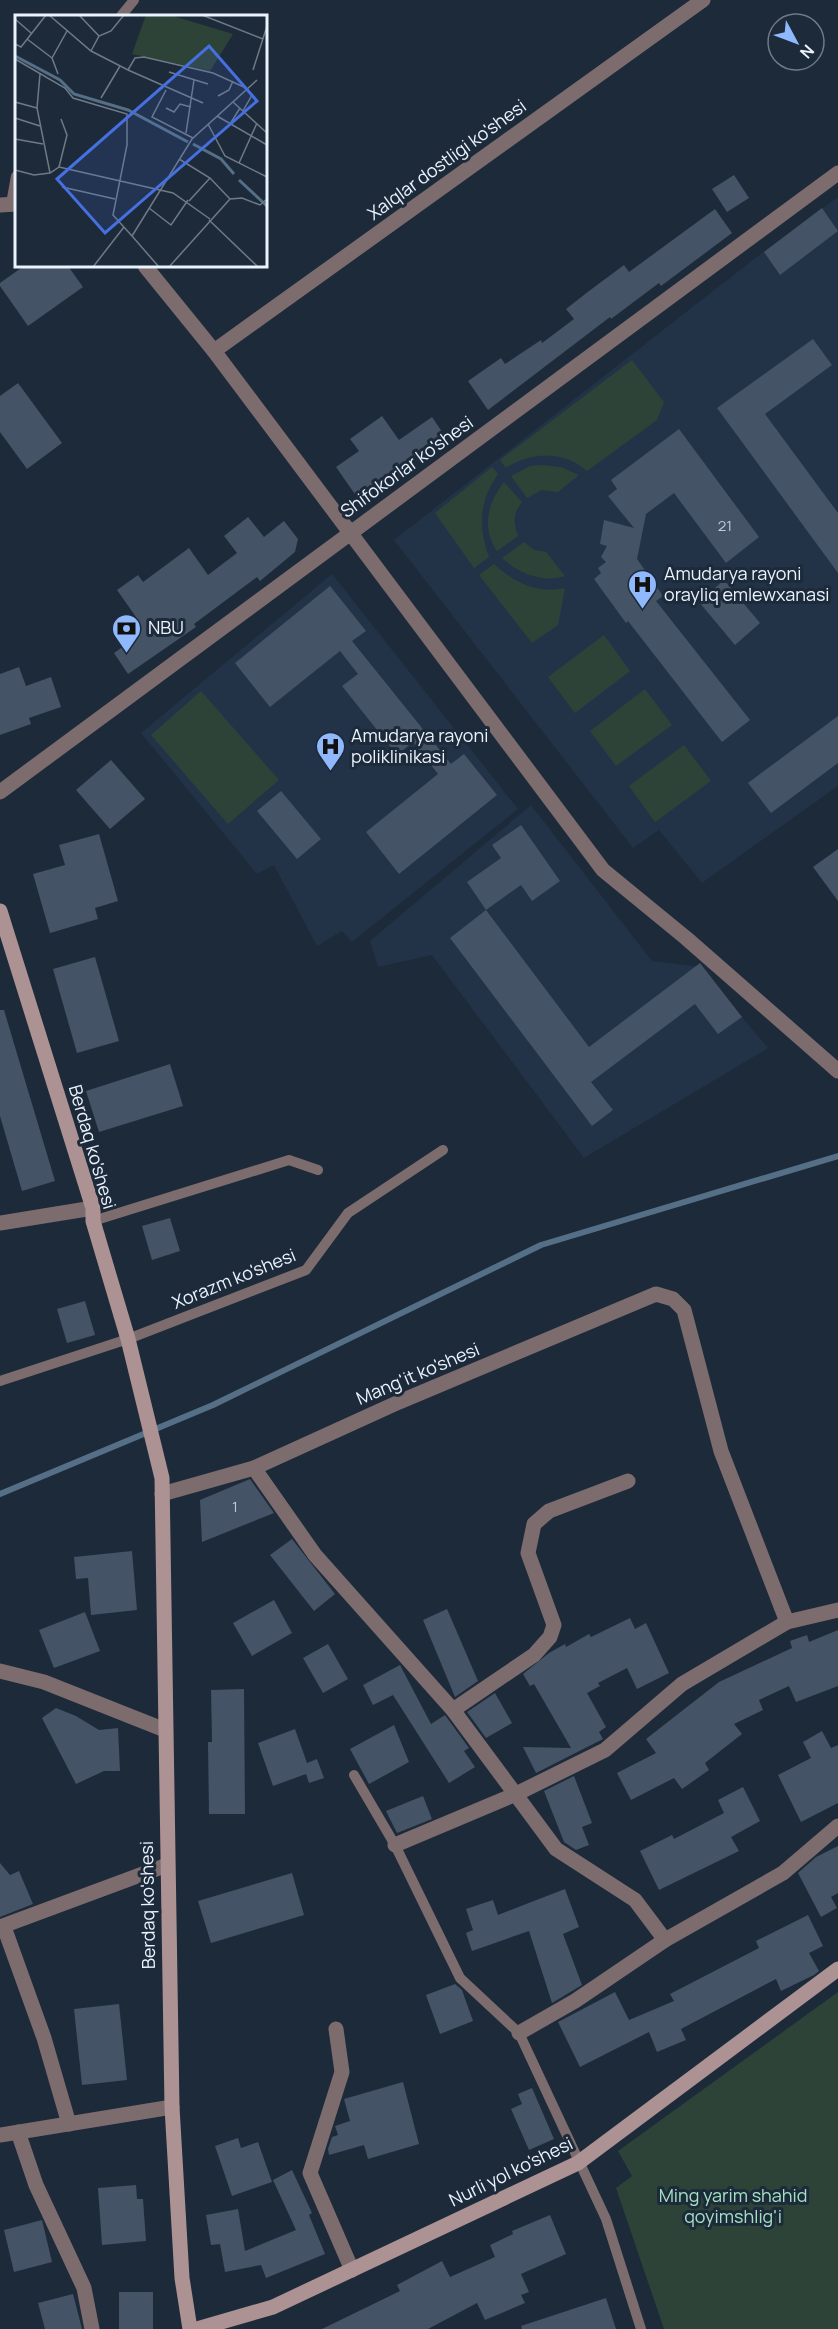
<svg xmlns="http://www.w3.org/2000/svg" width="838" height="2329" font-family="Manrope,sans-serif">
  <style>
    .built { fill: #223348 }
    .green { fill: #2d4338 }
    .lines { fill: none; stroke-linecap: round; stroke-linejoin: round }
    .stream { stroke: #557086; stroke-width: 6 }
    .building { fill: #445365 }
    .lane { stroke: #7d6c6d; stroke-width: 10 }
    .street { stroke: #7d6c6d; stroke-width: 15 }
    .secondary { stroke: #ad9294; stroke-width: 15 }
    .labels { text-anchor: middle; stroke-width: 6; stroke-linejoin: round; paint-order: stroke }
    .number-label { font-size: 15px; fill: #c0cbd8 }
    .street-label { font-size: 18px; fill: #eaf3fe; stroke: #1d2a3a }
    .poi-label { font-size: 18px; fill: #eaf3fe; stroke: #1d2a3a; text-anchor: start }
    .park-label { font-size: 18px; fill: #a3e1c2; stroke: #1d2a3a }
    .inset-river { fill: none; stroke: #557086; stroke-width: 3 }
    .inset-road { fill: none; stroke: #6f7a88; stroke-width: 1.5 }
    .view { fill: #466fe0; fill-opacity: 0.15; stroke: #466fe0; stroke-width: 3 }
    .inset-edge { fill: none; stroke: #eaf3fe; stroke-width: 3 }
  </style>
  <rect width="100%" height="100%" fill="#1d2a3a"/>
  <!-- built -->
  <g class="built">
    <path d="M838,197V786L702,883L659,830L633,848L394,540L763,252Z"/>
    <path d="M332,574L518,809L352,942L342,931L317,946L274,865L257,874L141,733Z"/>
    <path d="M531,805L652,961L700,967L768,1048L584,1158L432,955L378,967L370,941Z"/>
  </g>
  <!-- green -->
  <g class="green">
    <path d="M632,360L664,402L657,420L587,471C563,450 531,452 506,468L500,460Z"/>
    <path d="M542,465L561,467L579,475L558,492L542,490L527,498L511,476L530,466Z"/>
    <path d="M492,467L498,474C479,501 478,527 489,557L474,568L435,513Z"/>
    <path d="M504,482L522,502C513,514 513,522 518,536L497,551C481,529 488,502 504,482Z"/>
    <path d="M524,542L534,550L546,552L565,576C542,583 520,574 502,558Z"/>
    <path d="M494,564C515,583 537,594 565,588L558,625L532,643L479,575Z"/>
    <path d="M604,635L630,671L575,713L548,677Z"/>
    <path d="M645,689L672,725L616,766L590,731Z"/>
    <path d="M201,691L279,780L228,824L151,735Z"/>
    <path d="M684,745L711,781L655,822L629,786Z"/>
    <path d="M838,1992V2329H664L616,2188L632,2176L618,2151Z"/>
  </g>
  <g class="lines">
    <!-- stream -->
    <path class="stream" d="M0,1494L213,1405L541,1245L838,1156"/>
  </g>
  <!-- building -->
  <g class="building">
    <path d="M734,175L749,198L727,212L712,189Z"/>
    <path d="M822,208L838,231L780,275L764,252Z"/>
    <path d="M715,209L732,233L661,286L659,283L611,319L610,317L488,410L468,381L501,358L505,364L541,340L542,343L574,319L566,309L589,291L624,265L629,272Z"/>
    <path d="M24,266H68L83,287L28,326L0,286V283Z"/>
    <path d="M813,339L832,365L765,414L838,513V573L717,408Z"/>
    <path d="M18,383L62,443L27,469L0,432V396Z"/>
    <path d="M382,416L399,440L432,417L447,439L359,500L336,467L359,451L350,439Z"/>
    <path d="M679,429L759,537L726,563L674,493L646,514L637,559L663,596L656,601L750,720L722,742L628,621L626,623L594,579L601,573L598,568L606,562L601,557L607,546L600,544L604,520L634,528L608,496L617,489L611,480Z"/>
    <path d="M248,517L264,537L284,521L298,539L295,552L260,581L257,577L194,624L196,627L128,674L114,653L138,636L128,623L136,617L117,590L138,575L143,582L189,548L208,575L237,553L224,536Z"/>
    <path d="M724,580L760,623L735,645L699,602Z"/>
    <path d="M330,586L366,631L352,641L451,764L464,754L497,795L399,874L366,832L438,774L413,742L397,755L342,686L358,674L340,651L270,707L235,663Z"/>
    <path d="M19,667L26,686L51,677L61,707L29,718L31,724L0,735V674Z"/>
    <path d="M838,716V763L771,813L748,783Z"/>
    <path d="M111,760L145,799L110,829L76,790Z"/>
    <path d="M281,791L321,839L297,859L257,811Z"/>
    <path d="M521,825L560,881L532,901L521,885L486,910L467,882L501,858L492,845Z"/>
    <path d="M99,834L118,901L95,908L98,919L50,933L33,874L65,865L59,845Z"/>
    <path d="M838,849V901L813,867Z"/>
    <path d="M486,910L589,1047L700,963L742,1017L718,1034L695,1004L591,1082L613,1110L592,1126L450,938Z"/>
    <path d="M95,957L119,1041L77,1053L53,969Z"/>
    <path d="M0,1010H4L55,1181L22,1191L0,1116Z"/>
    <path d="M170,1064L183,1106L99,1132L86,1091Z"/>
    <path d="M170,1218L180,1251L152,1260L142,1226Z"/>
    <path d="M85,1301L95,1335L67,1343L57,1309Z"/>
    <path d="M250,1479L274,1513L202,1542L200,1500Z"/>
    <path d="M292,1539L335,1594L314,1611L270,1555Z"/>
    <path d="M132,1551L137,1610L91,1615L88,1578L76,1579L74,1557Z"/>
    <path d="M274,1600L292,1633L252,1656L233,1623Z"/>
    <path d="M447,1609L478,1681L455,1697L423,1620Z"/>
    <path d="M85,1612L100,1651L54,1668L39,1630Z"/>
    <path d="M630,1618L635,1629L646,1623L669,1673L637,1689L627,1668L598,1683L600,1686L587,1693L606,1727L599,1732L603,1739L536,1773L523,1747L571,1748L534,1684L530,1686L523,1674L549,1653L565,1644L566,1647L589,1634L591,1637Z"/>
    <path d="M838,1630V1686L796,1702L789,1686L759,1700L763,1710L734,1724L742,1734L705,1763L709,1770L682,1789L674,1778L631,1800L617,1773L656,1753L646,1739L719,1682L792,1648L790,1641L807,1635L809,1642Z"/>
    <path d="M328,1644L348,1679L323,1693L303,1658Z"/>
    <path d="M400,1665L431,1724L445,1715L469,1748L464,1751L475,1767L449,1783L393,1695L373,1705L363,1685Z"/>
    <path d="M244,1689L245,1814H209L208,1742H212L211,1690Z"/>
    <path d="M495,1693L512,1723L486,1738L467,1712Z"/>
    <path d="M56,1708L76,1716L99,1730L118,1728L120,1771H104L76,1784L42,1718Z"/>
    <path d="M394,1725L409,1762L369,1784L350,1749Z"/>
    <path d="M295,1729L307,1763L317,1759L324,1778L309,1783L306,1774L273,1786L258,1743Z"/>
    <path d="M822,1731L831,1748L838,1745V1803L801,1822L778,1775L811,1758L803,1742Z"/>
    <path d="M574,1776L592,1823L582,1827L589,1845L576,1850L564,1842L544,1791Z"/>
    <path d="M743,1787L760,1821L731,1837L739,1851L659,1890L640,1851L672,1835L674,1839L724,1813L718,1800Z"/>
    <path d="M423,1796L432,1819L397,1833L386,1811Z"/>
    <path d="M838,1846V1893L831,1897L837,1908L821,1917L798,1873L816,1857Z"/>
    <path d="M0,1863L10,1875L19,1871L33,1904L0,1917Z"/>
    <path d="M292,1873L304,1915L211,1943L198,1901Z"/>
    <path d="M565,1889L579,1927L563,1934L582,1985L552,2003L529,1931L472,1951L466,1933L473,1930L466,1909L493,1900L498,1915Z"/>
    <path d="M808,1915L823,1946L809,1953L819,1971L814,1975L781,1991L776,1979L681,2029L686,2040L657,2052L649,2032L580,2067L558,2022L615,1992L629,2020L674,2001L670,1994L759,1948L756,1941Z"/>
    <path d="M455,1984L462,1990L473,2021L440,2034L426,1995Z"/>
    <path d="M119,2004L127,2080L82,2085L74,2009Z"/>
    <path d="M403,2082L419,2144L368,2159L364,2145L329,2155L328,2149L332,2137L338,2135L335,2126L350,2121L344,2099Z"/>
    <path d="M532,2088L554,2139L529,2150L511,2109L522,2104L518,2094Z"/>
    <path d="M238,2138L241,2148L258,2142L272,2182L232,2196L215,2146Z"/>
    <path d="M292,2170L312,2213L309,2215L325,2254L266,2278L261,2265L225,2272L220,2244L211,2245L206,2215L238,2209L245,2251L296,2230L273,2180Z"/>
    <path d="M136,2185L137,2199H143L146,2241L102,2245L98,2188Z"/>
    <path d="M550,2215L566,2254L521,2274L529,2292L521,2295L525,2303L485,2320L477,2303L428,2329H322L400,2291L397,2285L442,2261L450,2277L495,2257L490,2245L513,2234L512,2231Z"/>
    <path d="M42,2220L52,2262L14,2272L4,2230Z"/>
    <rect x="119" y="2292" width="34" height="37"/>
    <path d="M73,2294L82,2329H45L38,2303Z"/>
    <path d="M606,2298L616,2329H522L521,2326Z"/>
  </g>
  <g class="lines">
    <!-- lane -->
    <g class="lane">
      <path d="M121,16L134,0"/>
      <path d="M11,204L16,176"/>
      <path d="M93,1221L289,1160L318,1170"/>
      <path d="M0,1381L128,1339L306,1270L348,1213L443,1150"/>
      <path d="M354,1775L395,1845L460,1978L519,2033L606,2219L641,2329"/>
    </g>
    <!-- street -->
    <g class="street">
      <path d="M0,205L16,204"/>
      <path d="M145,266L214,351L603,870L686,938L838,1071"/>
      <path d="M214,351L703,0"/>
      <path d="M0,792L838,173"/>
      <path d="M0,1223L93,1208"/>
      <path d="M254,1468L315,1555L453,1710L556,1849L635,1900L665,1940"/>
      <path d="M162,1494L254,1468L399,1402L656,1294L673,1299L684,1310L721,1451L787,1622"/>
      <path d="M0,1671L44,1682L165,1730"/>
      <path d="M453,1710L534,1655L550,1637L554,1625L528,1553L534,1524L549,1511L628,1481"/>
      <path d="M395,1845L516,1794L605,1750L682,1684L787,1622L838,1610"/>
      <path d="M0,1927L167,1865"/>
      <path d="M4,1927L44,2038L69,2124"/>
      <path d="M336,2029L342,2072L310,2173L352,2270"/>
      <path d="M519,2033L575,2001L665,1940L783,1873L838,1826"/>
      <path d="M18,2132L36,2185L84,2288L92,2329"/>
      <path d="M0,2135L172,2107"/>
    </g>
    <!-- secondary -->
    <g class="secondary">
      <path d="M0,911L93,1208V1221L128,1339L162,1478L172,2107L182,2278L190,2329"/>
      <path d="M197,2329L273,2307L578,2163L838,1969"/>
    </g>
  </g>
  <!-- icons -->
  <defs>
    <symbol id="hospital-pin" viewBox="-11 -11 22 30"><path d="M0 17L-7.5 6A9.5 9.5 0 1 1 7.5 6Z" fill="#90b8fd" stroke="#1d2a3a"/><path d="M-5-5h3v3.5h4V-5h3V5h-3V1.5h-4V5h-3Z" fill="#111"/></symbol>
    <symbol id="bank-pin" viewBox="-11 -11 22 30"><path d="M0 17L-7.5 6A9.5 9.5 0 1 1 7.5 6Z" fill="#90b8fd" stroke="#1d2a3a"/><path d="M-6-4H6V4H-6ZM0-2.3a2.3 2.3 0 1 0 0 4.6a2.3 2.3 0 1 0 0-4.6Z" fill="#111"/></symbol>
  </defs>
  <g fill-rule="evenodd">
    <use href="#hospital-pin" x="626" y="568" width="33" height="45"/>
    <use href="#bank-pin" x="110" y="612" width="33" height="45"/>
    <use href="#hospital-pin" x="314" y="730" width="33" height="45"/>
  </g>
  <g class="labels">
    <!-- number labels -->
    <g class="number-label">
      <text x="725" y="531">21</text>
      <text x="235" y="1512">1</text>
    </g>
    <!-- street labels -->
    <g class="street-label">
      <text transform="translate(447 160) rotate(-36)" y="6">Xalqlar dostligi ko'shesi</text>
      <text transform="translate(407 467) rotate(-36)" y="6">Shifokorlar ko'shesi</text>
      <text transform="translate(92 1147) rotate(74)" y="6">Berdaq ko'shesi</text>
      <text transform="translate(234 1279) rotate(-22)" y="6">Xorazm ko'shesi</text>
      <text transform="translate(418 1374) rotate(-23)" y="6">Mang'it ko'shesi</text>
      <text transform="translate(148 1905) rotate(-91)" y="6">Berdaq ko'shesi</text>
      <text transform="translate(511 2172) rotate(-26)" y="6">Nurli yol ko'shesi</text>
    </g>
    <!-- poi labels -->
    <g class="poi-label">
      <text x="664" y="580">Amudarya rayoni<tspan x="664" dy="21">orayliq emlewxanasi</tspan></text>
      <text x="148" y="634">NBU</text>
      <text x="351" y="742">Amudarya rayoni<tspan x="351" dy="21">poliklinikasi</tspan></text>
    </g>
    <!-- park labels -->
    <g class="park-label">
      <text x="733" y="2202">Ming yarim shahid<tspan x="733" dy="21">qoyimshlig'i</tspan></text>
    </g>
  </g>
  <!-- overview -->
  <g transform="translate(15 15)">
    <rect width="252" height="252" fill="#1d2a3a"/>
    <path d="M131,0H155L218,19L195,56L117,39Z" fill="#2d4338"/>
    <path class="inset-river" d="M0,41L45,65L59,79L113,95L173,127M178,129L206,144L219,159M224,165L252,191"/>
    <path class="inset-road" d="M34,0L76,36L113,55L120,43L129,42L198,58L231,73M64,0L84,21M187,0L248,24M0,4L16,18M12,24L37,43M0,29L6,32L31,0M76,36L84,21L96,16L109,0M0,44L50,73L58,83L112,99V130L98,200L117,221M113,55L188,88M238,55L252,11M154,57L193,69M25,59L22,93L35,158M43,59L37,43L52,16M151,75L137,102L178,123M203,81L214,75L218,66M86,83L105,51M0,87L22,93M218,87L252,118M151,93L159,97L165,89L176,92M228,96L237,80M202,101L252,130M0,103L25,111M193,109L210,141L252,162M215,109L225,93M171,118L179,65M0,124L28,129M164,144L195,163L215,184M224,148L242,108M44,152L158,178L195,204M0,155L19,160L35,158L44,152L52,120L46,104M47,172L100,184M174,186L195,163M134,193L156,210L173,185M194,205L243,252M78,252L109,212M144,252L117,221L177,124L242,65M154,252L215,184L227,183L245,190L252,184"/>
    <path class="view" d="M194,31L242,86L90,218L42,164Z"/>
    <rect width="252" height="252" class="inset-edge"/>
  </g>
  <!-- north arrow -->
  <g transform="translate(796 42) rotate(131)"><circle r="28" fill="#1d2a3a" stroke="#6f7a88" stroke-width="1.5"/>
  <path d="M0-4.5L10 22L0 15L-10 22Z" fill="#90b8fd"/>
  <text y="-9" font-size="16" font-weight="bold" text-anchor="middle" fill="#eaf3fe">N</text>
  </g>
</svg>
